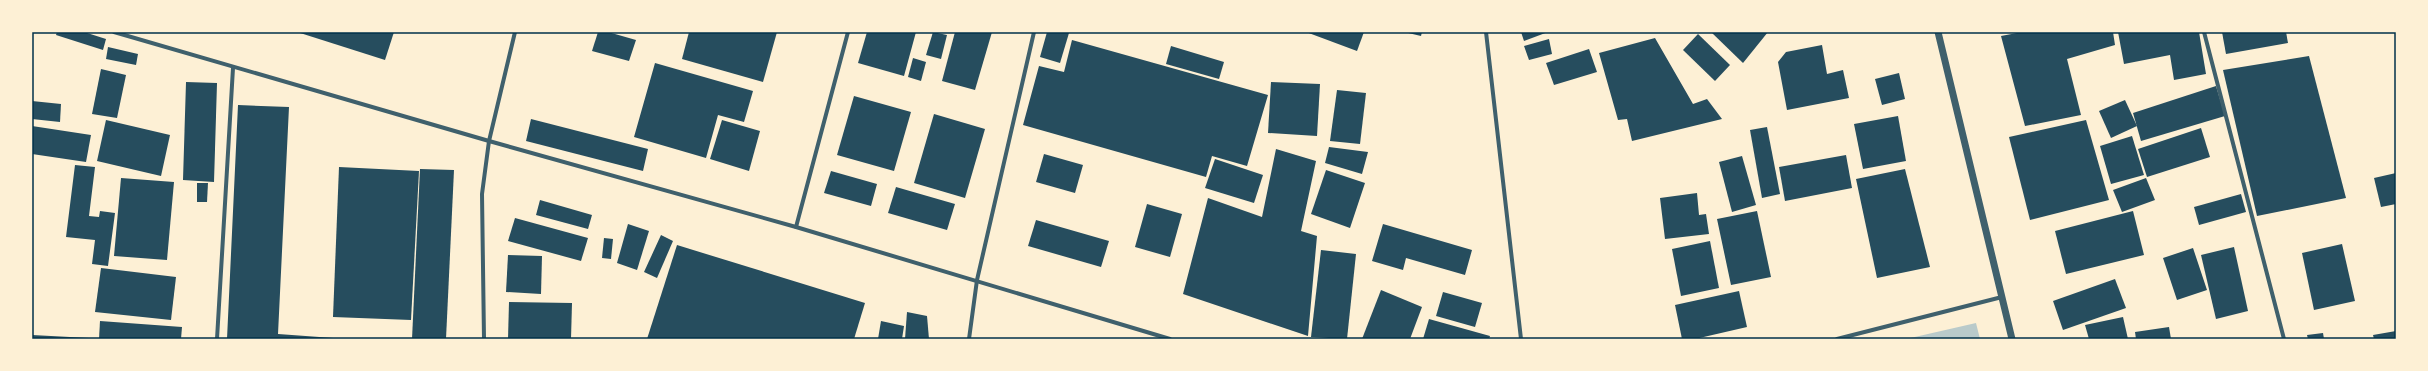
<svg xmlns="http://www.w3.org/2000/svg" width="2428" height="371" font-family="Mulish,sans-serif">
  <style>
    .green { fill: #b9caca }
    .building { fill: #264d5e }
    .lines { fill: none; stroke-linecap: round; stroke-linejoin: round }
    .minor { stroke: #3f606c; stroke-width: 4 }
    .tertiary { stroke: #3f606c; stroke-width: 7 }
    .neatline { fill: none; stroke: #003049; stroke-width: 1.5 }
  </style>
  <rect width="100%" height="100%" fill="#fdf0d5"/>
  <!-- green -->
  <path class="green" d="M1976,323L1980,339H1906Z"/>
  <!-- building -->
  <g class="building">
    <path d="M57,32H84L106,39L103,50L56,35Z"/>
    <path d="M297,32H394L385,60Z"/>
    <path d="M598,32H608L636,40L629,61L592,51Z"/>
    <path d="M689,32H777L763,82L682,59Z"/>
    <path d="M867,32H916L904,76L858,63Z"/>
    <path d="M933,32L947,35L941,59L926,55Z"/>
    <path d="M955,32H992L975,90L942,81Z"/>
    <path d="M1047,32L1069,33L1060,63L1040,57Z"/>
    <path d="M1306,32H1364L1357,51Z"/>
    <path d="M1404,32H1422L1421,36Z"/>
    <path d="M1521,32H1548L1524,41Z"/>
    <path d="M1711,32H1768L1743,63Z"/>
    <path d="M2022,32H2113L2115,45L2067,59L2081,115L2025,126L2001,36Z"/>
    <path d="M2118,32H2199L2206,74L2174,80L2170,55L2124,64Z"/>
    <path d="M2222,32H2286L2288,43L2226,54Z"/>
    <path d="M1698,34L1730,65L1715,81L1683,50Z"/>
    <path d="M1655,38L1693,104L1707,99L1722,119L1632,141L1627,119L1618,120L1599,53Z"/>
    <path d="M1549,39L1552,54L1529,60L1524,46Z"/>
    <path d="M1072,40L1268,95L1247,166L1212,156L1206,177L1023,125L1039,66L1064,72Z"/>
    <path d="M1822,45L1827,74L1843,70L1849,98L1787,110L1778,62L1786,52Z"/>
    <path d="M1171,46L1224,62L1219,79L1166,64Z"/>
    <path d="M108,47L138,54L136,65L106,59Z"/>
    <path d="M1589,49L1597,72L1554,85L1546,63Z"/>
    <path d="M2309,56L2346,198L2257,216L2223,70Z"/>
    <path d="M913,58L926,62L921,81L908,77Z"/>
    <path d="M655,63L753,91L744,122L718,115L706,158L634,137Z"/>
    <path d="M101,69L126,75L117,118L92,114Z"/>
    <path d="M1899,73L1905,99L1882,105L1875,79Z"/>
    <path d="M186,82L217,83L214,182L183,180Z"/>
    <path d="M1271,82L1320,84L1317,136L1268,133Z"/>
    <path d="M2216,86L2225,116L2141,141L2133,113Z"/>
    <path d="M1337,90L1366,93L1360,144L1330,141Z"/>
    <path d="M854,96L911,112L894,171L837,155Z"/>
    <path d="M2125,100L2137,126L2111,138L2099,111Z"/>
    <path d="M32,101L61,104L60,122L32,119Z"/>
    <path d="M238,105L289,107L278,334L347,339H227Z"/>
    <path d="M934,114L985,129L965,198L914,183Z"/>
    <path d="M1898,116L1906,161L1863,169L1854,124Z"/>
    <path d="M531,119L648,149L643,171L526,141Z"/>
    <path d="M106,120L170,135L161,176L97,161Z"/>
    <path d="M722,120L760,131L749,171L710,159Z"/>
    <path d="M2086,120L2109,200L2030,220L2009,137Z"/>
    <path d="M32,126L91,135L86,162L32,154Z"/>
    <path d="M1767,127L1780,194L1762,198L1750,130Z"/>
    <path d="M2201,128L2210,157L2147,177L2138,149Z"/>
    <path d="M2132,136L2144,175L2111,184L2100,146Z"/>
    <path d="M1329,147L1368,152L1362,174L1325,163Z"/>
    <path d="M1276,149L1316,161L1301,231L1317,236L1308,336L1183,294L1208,198L1262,217Z"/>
    <path d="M1044,154L1083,165L1075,193L1036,182Z"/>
    <path d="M1846,155L1852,188L1785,201L1779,167Z"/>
    <path d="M1742,156L1756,205L1732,212L1719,162Z"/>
    <path d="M1215,159L1263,175L1254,203L1205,188Z"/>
    <path d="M75,165L95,167L89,216L99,217L100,211L115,213L108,266L92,264L95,240L66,237Z"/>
    <path d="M339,167L419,171L411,320L333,317Z"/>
    <path d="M420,169L454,170L446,339H412Z"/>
    <path d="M1905,169L1930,267L1877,278L1856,179Z"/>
    <path d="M1326,170L1365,183L1350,228L1311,214Z"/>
    <path d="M831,171L877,184L871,206L824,193Z"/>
    <path d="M2396,173V204L2381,207L2374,178Z"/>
    <path d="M121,178L174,182L167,260L114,256Z"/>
    <path d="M2146,178L2155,200L2122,212L2113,190Z"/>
    <path d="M197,183H208L207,202H197Z"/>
    <path d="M896,187L955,204L947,230L888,213Z"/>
    <path d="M1697,193L1699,215L1706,214L1709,234L1665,239L1660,198Z"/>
    <path d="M2241,194L2246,212L2199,225L2194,207Z"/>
    <path d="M540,200L592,215L588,229L536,215Z"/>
    <path d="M1147,204L1182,214L1170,257L1135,247Z"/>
    <path d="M1757,211L1771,277L1731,285L1717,219Z"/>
    <path d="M2133,211L2144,255L2066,274L2055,231Z"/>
    <path d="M515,218L588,238L581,261L508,241Z"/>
    <path d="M1036,220L1109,241L1101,267L1028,246Z"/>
    <path d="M628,224L649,231L637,270L617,263Z"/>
    <path d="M1383,224L1472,250L1465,275L1406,258L1403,270L1372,261Z"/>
    <path d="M661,235L673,241L657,278L644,272Z"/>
    <path d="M604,238L613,239L611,259L602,258Z"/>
    <path d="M1710,241L1719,288L1681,296L1672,249Z"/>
    <path d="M2342,244L2355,301L2314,310L2302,253Z"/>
    <path d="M677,245L865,303L854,339H647Z"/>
    <path d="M2234,247L2248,311L2216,319L2201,255Z"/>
    <path d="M2193,248L2207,290L2177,300L2163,258Z"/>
    <path d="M1321,250L1356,254L1347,339L1311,337Z"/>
    <path d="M508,255L542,256L541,294L506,292Z"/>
    <path d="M101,268L176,277L171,320L95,312Z"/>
    <path d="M2115,279L2126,308L2063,330L2053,301Z"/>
    <path d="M1381,290L1422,307L1410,339H1362Z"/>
    <path d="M1739,291L1747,327L1695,339H1682L1675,305Z"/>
    <path d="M1443,292L1482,303L1475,327L1436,316Z"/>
    <path d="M509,302L572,303L571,339H508Z"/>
    <path d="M907,312L927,316L929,339H905Z"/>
    <path d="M2123,317L2128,339H2089L2085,325Z"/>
    <path d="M1429,319L1490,336L1489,339H1423Z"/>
    <path d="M100,321L182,327L181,339H99Z"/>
    <path d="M881,321L904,326L902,339H878Z"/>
    <path d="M2169,327L2171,339H2136L2135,332Z"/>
    <path d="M2396,331V339H2374L2373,335Z"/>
    <path d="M2323,333L2324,339H2308L2307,335Z"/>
    <path d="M32,335L89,338V339H32Z"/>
  </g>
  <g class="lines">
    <!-- minor -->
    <g class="minor">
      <path d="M114,32L489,141L796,227L1170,339"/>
      <path d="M1486,32L1521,339"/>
      <path d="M2204,32L2284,339"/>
      <path d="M796,227L848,32"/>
      <path d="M217,339L233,68"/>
      <path d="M484,339L482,194L489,141L515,32"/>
      <path d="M969,339L977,280L1034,32"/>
      <path d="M1837,339L2002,297"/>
    </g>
    <!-- tertiary -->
    <path class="tertiary" d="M1938,32L2012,339"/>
  </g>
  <!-- border -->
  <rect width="2428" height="371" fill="none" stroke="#fdf0d5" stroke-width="66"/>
  <rect x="33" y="33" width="2362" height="305" class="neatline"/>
</svg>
